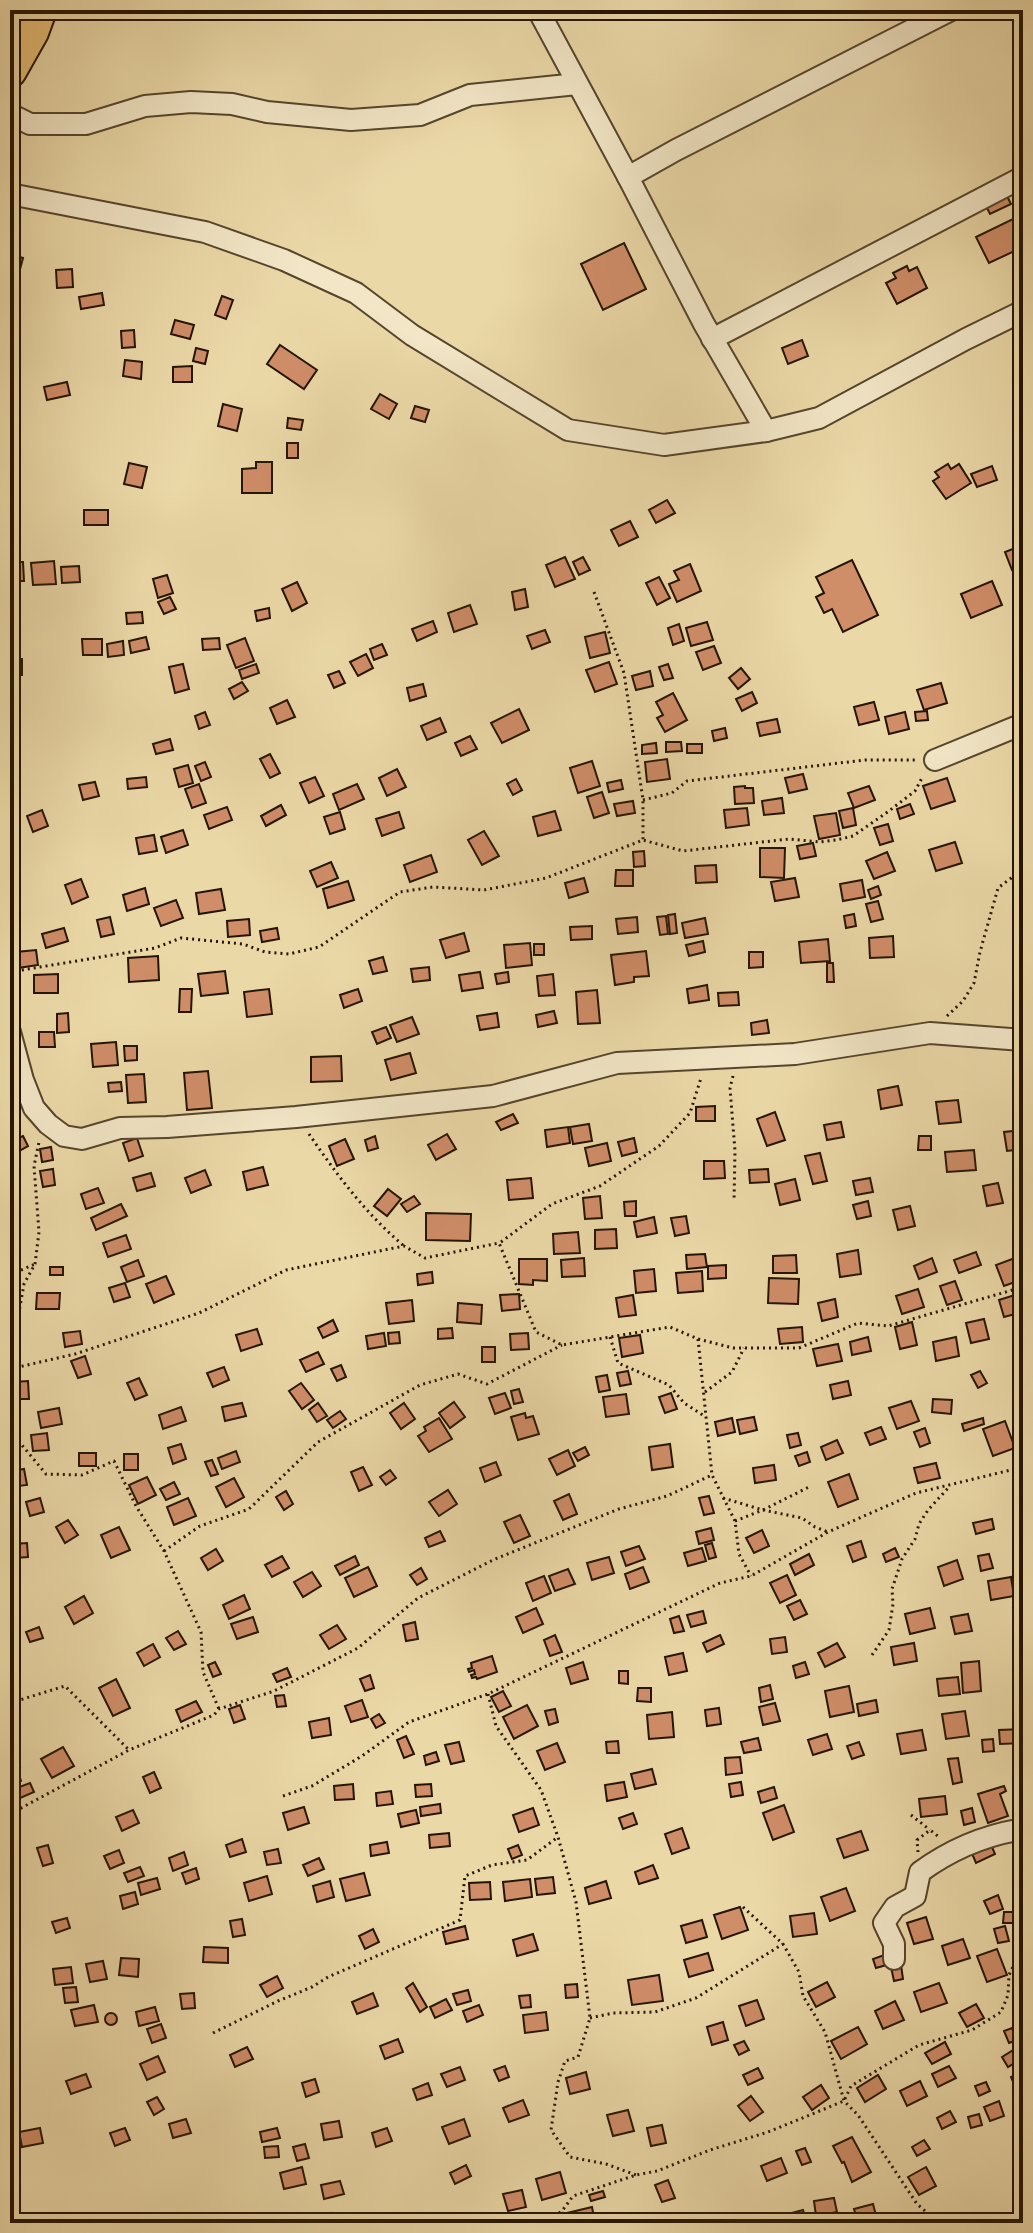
<svg xmlns="http://www.w3.org/2000/svg" width="1033" height="2233" font-family="'Gentium Book Plus',serif">
  <style>
    .building { fill: #cf8d68; stroke: #251404; stroke-width: 2 }
    .lines { fill: none; stroke-linecap: round; stroke-linejoin: round }
    .minor-casing { stroke: #56452d; stroke-width: 24 }
    .primary-casing { stroke: #251404; stroke-width: 36 }
    .path { stroke: #251404; stroke-width: 3; stroke-dasharray: 2 4; stroke-linecap: butt }
    .minor { stroke: #f2e6c6; stroke-width: 20 }
    .primary { stroke: #e6bc74; stroke-width: 32 }
  </style>
  <rect width="100%" height="100%" fill="#ebd8a7"/>
  <filter id="stains"><feTurbulence type="fractalNoise" baseFrequency=".0025" numOctaves="4"/><feColorMatrix values="0 0 0 0 .2 0 0 0 0 .09 0 0 0 0 .02 0 0 0 .5 -.17"/></filter>
  <radialGradient id="worn" r=".72"><stop offset=".6" stop-color="#630" stop-opacity="0"/><stop offset="1" stop-color="#630" stop-opacity=".3"/></radialGradient>
  <!-- building -->
  <g class="building">
    <path d="M1005,192L1011,204L990,214L984,202Z"/>
    <path d="M1015,218L1023,235V247L989,263L976,237Z"/>
    <path d="M624,243L646,289L603,310L581,264Z"/>
    <path d="M13,255L23,258L19,273L10,271Z"/>
    <path d="M907,266L909,271L917,267L927,288L897,304L886,283L896,278L893,273Z"/>
    <path d="M72,269L73,287L57,288L56,270Z"/>
    <path d="M102,293L104,305L81,309L79,297Z"/>
    <path d="M18,294L20,313L10,314V295Z"/>
    <path d="M222,296L233,300L226,319L215,315Z"/>
    <path d="M175,320L194,325L190,339L171,334Z"/>
    <path d="M134,330L135,347L122,348L121,331Z"/>
    <path d="M802,340L808,356L788,364L782,348Z"/>
    <path d="M280,345L317,370L304,389L267,364Z"/>
    <path d="M196,348L208,351L205,364L193,361Z"/>
    <path d="M125,360L142,362L141,379L123,376Z"/>
    <path d="M192,366V382H173V367Z"/>
    <path d="M67,382L70,395L47,400L44,387Z"/>
    <path d="M380,394L397,404L389,419L371,409Z"/>
    <path d="M223,404L242,409L237,431L218,426Z"/>
    <path d="M415,406L429,410L425,422L411,418Z"/>
    <path d="M288,418L303,420L301,430L287,428Z"/>
    <rect x="287" y="443" width="11" height="15"/>
    <path d="M256,462H272V493H242V469L256,468Z"/>
    <path d="M129,463L147,467L142,488L124,484Z"/>
    <path d="M948,464L951,469L959,464L971,483L946,499L933,481L939,477L935,472Z"/>
    <path d="M992,466L997,480L977,487L971,474Z"/>
    <path d="M667,500L675,513L656,523L649,510Z"/>
    <rect x="84" y="510" width="24" height="15"/>
    <path d="M630,521L638,537L619,546L611,530Z"/>
    <path d="M1020,546L1023,555V565L1012,570L1005,552Z"/>
    <path d="M565,557L575,579L555,587L546,565Z"/>
    <path d="M583,557L590,570L579,575L573,562Z"/>
    <path d="M852,560L878,615L843,632L832,609L824,613L816,597L824,593L816,577Z"/>
    <path d="M54,561L56,584L33,585L31,563Z"/>
    <path d="M10,562H23L24,581H10Z"/>
    <path d="M690,564L701,591L677,602L669,584L679,580L674,571Z"/>
    <path d="M79,566L80,582L62,583L61,567Z"/>
    <path d="M167,575L173,593L158,598L153,579Z"/>
    <path d="M659,577L670,598L657,605L646,583Z"/>
    <path d="M992,581L1002,605L971,618L961,594Z"/>
    <path d="M297,582L307,603L292,611L282,589Z"/>
    <path d="M525,589L528,607L515,610L512,592Z"/>
    <path d="M170,597L176,609L164,614L158,602Z"/>
    <path d="M470,605L477,624L454,632L448,613Z"/>
    <path d="M269,608L270,618L257,621L255,611Z"/>
    <path d="M142,612L143,623L127,624L126,613Z"/>
    <path d="M433,621L437,632L417,641L412,629Z"/>
    <path d="M707,622L713,640L691,646L686,628Z"/>
    <path d="M679,624L684,641L673,645L668,628Z"/>
    <path d="M545,630L550,642L532,649L527,636Z"/>
    <path d="M605,632L610,653L590,658L585,637Z"/>
    <path d="M146,637L149,649L131,653L129,641Z"/>
    <path d="M219,638L220,649L203,650L202,639Z"/>
    <path d="M245,638L254,661L236,668L227,645Z"/>
    <path d="M82,639H102V655H83Z"/>
    <path d="M123,641L124,655L108,657L107,644Z"/>
    <path d="M382,644L387,655L374,660L370,649Z"/>
    <path d="M714,646L721,663L703,670L696,652Z"/>
    <path d="M366,654L373,668L358,676L350,662Z"/>
    <rect x="10" y="659" width="12" height="16"/>
    <path d="M609,662L617,684L595,692L586,670Z"/>
    <path d="M183,664L189,689L175,693L169,667Z"/>
    <path d="M256,664L259,673L242,679L239,670Z"/>
    <path d="M668,664L673,678L664,680L659,667Z"/>
    <path d="M741,668L750,679L738,689L729,678Z"/>
    <path d="M339,671L345,683L334,688L328,675Z"/>
    <path d="M650,671L653,686L636,690L632,676Z"/>
    <path d="M242,682L248,691L234,699L229,689Z"/>
    <path d="M941,683L947,703L924,710L917,690Z"/>
    <path d="M423,684L426,696L410,701L407,688Z"/>
    <path d="M752,692L757,703L742,711L736,699Z"/>
    <path d="M673,693L687,720L665,732L657,718L663,715L656,702Z"/>
    <path d="M287,700L295,717L277,724L270,708Z"/>
    <path d="M874,702L879,720L859,725L854,707Z"/>
    <path d="M519,709L529,730L502,743L491,723Z"/>
    <path d="M927,711L928,720L916,721L915,712Z"/>
    <path d="M205,712L210,725L199,729L195,716Z"/>
    <path d="M905,712L909,729L889,734L885,717Z"/>
    <path d="M440,718L446,732L427,740L421,726Z"/>
    <path d="M777,719L780,732L760,736L757,723Z"/>
    <path d="M725,728L727,738L714,741L712,731Z"/>
    <path d="M470,736L477,749L461,756L455,743Z"/>
    <path d="M170,739L173,750L156,754L153,744Z"/>
    <path d="M666,742H681L682,751L666,752Z"/>
    <path d="M656,743L657,753L642,754V745Z"/>
    <rect x="687" y="744" width="15" height="9"/>
    <path d="M270,754L280,773L270,778L260,759Z"/>
    <path d="M667,759L670,779L647,782L645,762Z"/>
    <path d="M592,761L600,786L578,793L570,768Z"/>
    <path d="M205,762L211,777L201,781L195,766Z"/>
    <path d="M188,765L193,783L179,787L174,769Z"/>
    <path d="M397,769L406,787L387,796L379,778Z"/>
    <path d="M803,774L807,789L789,793L785,778Z"/>
    <path d="M146,777L147,787L128,789L127,779Z"/>
    <path d="M315,777L324,796L309,803L300,783Z"/>
    <path d="M947,778L955,801L931,809L923,786Z"/>
    <path d="M516,779L522,790L513,795L507,784Z"/>
    <path d="M621,780L623,789L609,792L607,783Z"/>
    <path d="M95,782L99,796L83,800L79,785Z"/>
    <path d="M199,784L206,803L192,808L185,789Z"/>
    <path d="M357,784L364,799L339,810L333,794Z"/>
    <path d="M745,786V788H753L754,803L735,804L734,787Z"/>
    <path d="M869,786L875,800L854,808L848,793Z"/>
    <path d="M602,792L609,813L594,818L587,797Z"/>
    <path d="M782,798L784,813L764,815L762,801Z"/>
    <path d="M633,801L635,813L617,816L614,804Z"/>
    <path d="M910,804L914,814L900,819L897,809Z"/>
    <path d="M281,805L286,815L266,826L261,816Z"/>
    <path d="M227,807L232,820L209,829L204,815Z"/>
    <path d="M747,808L749,825L726,828L724,810Z"/>
    <path d="M853,808L856,825L843,828L839,811Z"/>
    <path d="M42,810L48,826L33,832L27,816Z"/>
    <path d="M555,811L561,830L538,836L533,817Z"/>
    <path d="M340,812L345,829L330,834L324,817Z"/>
    <path d="M399,812L404,828L382,836L376,819Z"/>
    <path d="M836,813L840,835L819,839L814,816Z"/>
    <path d="M888,824L893,841L880,845L874,828Z"/>
    <path d="M183,830L188,845L166,853L161,837Z"/>
    <path d="M484,831L499,856L482,865L468,840Z"/>
    <path d="M154,835L157,851L139,854L136,838Z"/>
    <path d="M955,842L962,863L936,871L929,850Z"/>
    <path d="M813,843L816,856L800,859L797,846Z"/>
    <path d="M760,848H785L784,878L760,877Z"/>
    <path d="M644,851L645,866L634,867L633,852Z"/>
    <path d="M887,852L895,871L874,879L866,861Z"/>
    <path d="M431,855L437,872L410,882L404,865Z"/>
    <path d="M331,862L338,878L317,887L310,871Z"/>
    <path d="M716,865L717,882L696,883L695,866Z"/>
    <path d="M616,870H633V886H615Z"/>
    <path d="M584,878L588,892L569,898L565,883Z"/>
    <path d="M795,878L799,897L775,901L771,882Z"/>
    <path d="M81,879L88,897L72,904L65,885Z"/>
    <path d="M862,880L865,897L843,901L840,884Z"/>
    <path d="M348,881L354,900L328,908L323,889Z"/>
    <path d="M878,886L881,895L871,899L868,890Z"/>
    <path d="M145,888L149,904L127,911L123,895Z"/>
    <path d="M221,889L225,910L199,914L196,893Z"/>
    <path d="M176,900L183,918L161,926L154,908Z"/>
    <path d="M878,901L883,919L871,922L866,904Z"/>
    <path d="M675,914L677,933L670,934L668,915Z"/>
    <path d="M854,914L856,926L846,928L844,916Z"/>
    <path d="M666,916L668,934L660,935L657,917Z"/>
    <path d="M110,917L114,934L101,937L97,920Z"/>
    <path d="M637,917L638,932L618,934L616,919Z"/>
    <path d="M705,918L708,934L685,938L682,923Z"/>
    <path d="M249,919L250,935L228,937L227,921Z"/>
    <path d="M592,926V939L571,940L570,927Z"/>
    <path d="M64,928L68,941L46,948L42,934Z"/>
    <path d="M277,928L279,939L262,942L260,931Z"/>
    <path d="M464,933L469,951L446,958L440,940Z"/>
    <path d="M893,936L894,957L870,958L869,938Z"/>
    <path d="M828,939L830,961L801,963L799,942Z"/>
    <path d="M703,941L705,952L689,956L686,945Z"/>
    <path d="M530,943L532,965L506,968L504,945Z"/>
    <rect x="534" y="944" width="10" height="11"/>
    <path d="M36,950L38,965L18,968L16,952Z"/>
    <path d="M646,951L649,976L634,977V982L615,985L611,955Z"/>
    <path d="M749,952H763V967L749,968Z"/>
    <path d="M158,956L159,980L129,982L128,958Z"/>
    <path d="M383,957L387,971L373,974L369,961Z"/>
    <path d="M827,963H833L834,982H827Z"/>
    <path d="M429,967L430,980L413,982L411,969Z"/>
    <path d="M225,971L228,993L201,996L198,974Z"/>
    <path d="M480,972L483,988L462,991L459,975Z"/>
    <path d="M508,972L509,982L497,984L495,974Z"/>
    <path d="M58,974V993H34V975Z"/>
    <path d="M553,974L555,995L539,996L537,976Z"/>
    <path d="M707,985L709,1000L689,1003L687,989Z"/>
    <path d="M180,989H192L191,1012H179Z"/>
    <path d="M269,989L272,1014L247,1017L244,992Z"/>
    <path d="M358,989L362,1001L344,1008L340,995Z"/>
    <path d="M597,990L600,1023L578,1024L576,992Z"/>
    <path d="M738,992L739,1005L719,1006L718,993Z"/>
    <path d="M554,1011L557,1023L538,1027L536,1015Z"/>
    <path d="M68,1013L69,1032L57,1033V1014Z"/>
    <path d="M497,1013L499,1027L480,1030L477,1016Z"/>
    <path d="M412,1017L419,1034L397,1042L390,1025Z"/>
    <path d="M767,1020L769,1033L752,1035L751,1023Z"/>
    <path d="M386,1027L391,1038L377,1044L372,1032Z"/>
    <path d="M39,1032H54L55,1047H39Z"/>
    <path d="M116,1042L118,1065L93,1067L91,1044Z"/>
    <path d="M124,1046H137V1060L125,1061Z"/>
    <path d="M410,1053L416,1073L391,1080L385,1060Z"/>
    <path d="M341,1056L342,1081L311,1082V1057Z"/>
    <path d="M208,1071L212,1108L187,1110L184,1073Z"/>
    <path d="M144,1074L146,1102L128,1103L126,1075Z"/>
    <path d="M121,1082L122,1091L109,1092L108,1083Z"/>
    <path d="M898,1086L902,1105L881,1109L878,1090Z"/>
    <path d="M958,1100L961,1122L939,1124L936,1102Z"/>
    <path d="M715,1106V1121H696V1107Z"/>
    <path d="M775,1112L785,1140L767,1146L757,1119Z"/>
    <path d="M513,1114L518,1123L501,1130L496,1122Z"/>
    <path d="M841,1122L844,1137L827,1140L824,1125Z"/>
    <path d="M589,1124L592,1141L573,1144L570,1127Z"/>
    <path d="M568,1127L570,1143L547,1147L545,1130Z"/>
    <path d="M1023,1130V1149L1007,1151L1004,1132Z"/>
    <path d="M447,1134L456,1149L436,1160L428,1145Z"/>
    <path d="M23,1136L28,1146L19,1151L14,1140Z"/>
    <path d="M375,1136L378,1148L368,1151L365,1140Z"/>
    <path d="M919,1136H931V1150H918Z"/>
    <path d="M137,1138L143,1156L129,1161L123,1143Z"/>
    <path d="M634,1138L637,1152L622,1156L618,1142Z"/>
    <path d="M345,1139L354,1159L337,1166L329,1146Z"/>
    <path d="M607,1143L611,1161L589,1166L585,1148Z"/>
    <path d="M51,1147L53,1160L42,1162L40,1149Z"/>
    <path d="M974,1150L976,1170L947,1172L945,1152Z"/>
    <path d="M820,1153L827,1181L813,1184L805,1156Z"/>
    <path d="M704,1161H724L725,1178L704,1179Z"/>
    <path d="M263,1167L268,1185L247,1190L243,1172Z"/>
    <path d="M53,1169L55,1185L43,1187L40,1171Z"/>
    <path d="M768,1169L769,1182L750,1183L749,1170Z"/>
    <path d="M205,1170L211,1185L191,1193L185,1178Z"/>
    <path d="M151,1173L155,1186L137,1191L133,1178Z"/>
    <path d="M531,1178L533,1198L509,1200L507,1180Z"/>
    <path d="M870,1178L873,1192L856,1195L853,1181Z"/>
    <path d="M795,1179L800,1200L780,1205L775,1184Z"/>
    <path d="M998,1183L1003,1203L987,1206L983,1186Z"/>
    <path d="M98,1188L104,1203L86,1209L81,1194Z"/>
    <path d="M388,1189L401,1199L387,1216L374,1206Z"/>
    <path d="M414,1196L420,1204L407,1212L401,1204Z"/>
    <path d="M600,1196L602,1218L585,1219L583,1198Z"/>
    <path d="M636,1201V1216H625L624,1202Z"/>
    <path d="M868,1201L871,1216L857,1219L853,1205Z"/>
    <path d="M121,1204L127,1216L96,1230L91,1218Z"/>
    <path d="M910,1206L915,1226L898,1230L893,1210Z"/>
    <path d="M426,1213L471,1214L470,1241L426,1240Z"/>
    <path d="M686,1216L689,1233L675,1236L671,1218Z"/>
    <path d="M654,1217L657,1233L637,1237L634,1222Z"/>
    <path d="M616,1229L617,1248L595,1249V1230Z"/>
    <path d="M578,1232L580,1253L554,1254L553,1234Z"/>
    <path d="M126,1235L131,1249L108,1257L103,1243Z"/>
    <path d="M858,1250L861,1274L840,1277L837,1254Z"/>
    <path d="M976,1252L981,1265L959,1273L954,1260Z"/>
    <path d="M705,1254L707,1267L687,1269L686,1255Z"/>
    <path d="M796,1255L797,1273H773V1256Z"/>
    <path d="M1023,1255V1279L1004,1286L996,1265Z"/>
    <path d="M584,1258L585,1276L562,1277L561,1260Z"/>
    <path d="M932,1258L937,1272L919,1279L914,1266Z"/>
    <path d="M519,1259H547V1281L533,1280V1285L519,1284Z"/>
    <path d="M138,1260L144,1276L127,1282L121,1267Z"/>
    <path d="M726,1265V1278L708,1279V1266Z"/>
    <rect x="50" y="1267" width="13" height="8"/>
    <path d="M654,1269L656,1291L636,1293L634,1271Z"/>
    <path d="M702,1271L703,1291L678,1293L676,1273Z"/>
    <path d="M432,1272L433,1283L418,1285L417,1274Z"/>
    <path d="M166,1276L174,1294L154,1303L146,1284Z"/>
    <path d="M769,1278L799,1279L798,1304L768,1303Z"/>
    <path d="M955,1281L962,1300L947,1305L940,1286Z"/>
    <path d="M125,1283L130,1297L114,1302L109,1288Z"/>
    <path d="M918,1289L924,1307L902,1314L896,1296Z"/>
    <path d="M37,1293H60L59,1309H36Z"/>
    <path d="M1021,1293L1023,1312L1004,1317L999,1300Z"/>
    <path d="M519,1294L520,1309L502,1311L500,1295Z"/>
    <path d="M633,1295L636,1315L619,1317L616,1298Z"/>
    <path d="M835,1299L838,1317L822,1321L818,1303Z"/>
    <path d="M412,1300L414,1321L389,1324L386,1303Z"/>
    <path d="M458,1303L482,1305L481,1324L457,1322Z"/>
    <path d="M984,1319L989,1339L971,1343L966,1323Z"/>
    <path d="M333,1320L338,1331L323,1338L318,1328Z"/>
    <path d="M912,1322L917,1345L900,1349L895,1327Z"/>
    <path d="M802,1327L803,1342L780,1344L778,1329Z"/>
    <path d="M452,1328L453,1338L438,1339V1329Z"/>
    <path d="M257,1329L262,1344L241,1351L236,1335Z"/>
    <path d="M80,1331L82,1344L65,1347L63,1333Z"/>
    <path d="M399,1332L400,1343L389,1344L388,1333Z"/>
    <path d="M384,1333L386,1346L368,1349L366,1336Z"/>
    <path d="M528,1333L529,1349L511,1350L510,1334Z"/>
    <path d="M640,1335L643,1353L622,1357L619,1338Z"/>
    <path d="M868,1337L871,1351L852,1355L850,1342Z"/>
    <path d="M956,1337L959,1356L936,1361L933,1342Z"/>
    <path d="M838,1344L842,1361L817,1366L813,1349Z"/>
    <rect x="482" y="1347" width="13" height="15"/>
    <path d="M318,1352L324,1364L306,1372L300,1360Z"/>
    <path d="M85,1356L91,1374L78,1378L71,1361Z"/>
    <path d="M341,1365L346,1377L337,1381L331,1369Z"/>
    <path d="M224,1367L229,1380L213,1387L207,1373Z"/>
    <path d="M628,1371L631,1384L620,1386L617,1373Z"/>
    <path d="M980,1371L987,1383L978,1388L971,1375Z"/>
    <path d="M607,1375L610,1390L599,1392L596,1377Z"/>
    <path d="M139,1378L147,1395L135,1400L127,1383Z"/>
    <path d="M28,1381L29,1399H14V1382Z"/>
    <path d="M848,1381L851,1395L833,1399L830,1385Z"/>
    <path d="M301,1383L314,1400L302,1409L289,1391Z"/>
    <path d="M519,1389L523,1402L514,1404L511,1391Z"/>
    <path d="M505,1393L511,1408L495,1414L489,1398Z"/>
    <path d="M671,1393L677,1409L665,1413L659,1397Z"/>
    <path d="M626,1394L629,1414L606,1417L603,1397Z"/>
    <path d="M933,1399L952,1400L951,1414L932,1412Z"/>
    <path d="M911,1401L919,1421L897,1429L889,1408Z"/>
    <path d="M454,1402L465,1417L450,1428L439,1413Z"/>
    <path d="M242,1403L246,1416L225,1421L222,1407Z"/>
    <path d="M318,1403L327,1416L317,1422L309,1410Z"/>
    <path d="M404,1403L415,1419L401,1429L390,1413Z"/>
    <path d="M181,1407L186,1421L163,1429L159,1415Z"/>
    <path d="M59,1408L62,1424L41,1428L38,1412Z"/>
    <path d="M340,1411L346,1419L333,1428L327,1420Z"/>
    <path d="M525,1413L526,1418L533,1416L539,1434L518,1440L511,1417Z"/>
    <path d="M754,1417L757,1430L740,1434L737,1420Z"/>
    <path d="M439,1418L452,1439L429,1452L418,1436L426,1431L424,1427Z"/>
    <path d="M732,1418L735,1432L718,1436L715,1422Z"/>
    <path d="M983,1418L984,1424L964,1431L962,1424Z"/>
    <path d="M1005,1421L1015,1448L993,1456L983,1429Z"/>
    <path d="M881,1427L886,1439L870,1445L865,1433Z"/>
    <path d="M925,1428L930,1443L920,1447L914,1432Z"/>
    <path d="M47,1433L49,1450L33,1451L31,1435Z"/>
    <path d="M798,1433L801,1445L790,1448L787,1435Z"/>
    <path d="M837,1440L843,1453L826,1460L821,1447Z"/>
    <path d="M181,1444L186,1459L173,1464L168,1448Z"/>
    <path d="M670,1444L673,1467L652,1470L649,1447Z"/>
    <path d="M585,1447L589,1455L578,1461L573,1453Z"/>
    <path d="M568,1450L575,1466L557,1475L549,1459Z"/>
    <path d="M236,1451L240,1462L222,1469L218,1458Z"/>
    <path d="M807,1452L810,1462L799,1466L795,1456Z"/>
    <rect x="79" y="1453" width="17" height="13"/>
    <rect x="124" y="1454" width="14" height="16"/>
    <path d="M212,1460L218,1474L211,1476L205,1462Z"/>
    <path d="M496,1462L501,1475L485,1482L480,1468Z"/>
    <path d="M936,1463L940,1478L918,1483L914,1468Z"/>
    <path d="M774,1465L776,1480L755,1483L753,1468Z"/>
    <path d="M363,1467L372,1485L359,1491L351,1472Z"/>
    <path d="M24,1469L27,1485L10,1487V1471Z"/>
    <path d="M390,1470L396,1478L386,1485L380,1477Z"/>
    <path d="M849,1474L858,1499L838,1507L828,1482Z"/>
    <path d="M147,1477L156,1495L138,1504L129,1485Z"/>
    <path d="M234,1478L244,1497L226,1507L216,1487Z"/>
    <path d="M174,1482L180,1494L166,1500L160,1489Z"/>
    <path d="M448,1490L457,1504L439,1516L429,1502Z"/>
    <path d="M286,1491L293,1504L284,1510L276,1497Z"/>
    <path d="M569,1494L577,1514L563,1520L554,1501Z"/>
    <path d="M709,1496L714,1513L704,1515L699,1498Z"/>
    <path d="M40,1498L44,1512L30,1516L26,1502Z"/>
    <path d="M188,1498L196,1516L174,1525L167,1507Z"/>
    <path d="M520,1515L530,1536L514,1543L504,1522Z"/>
    <path d="M992,1519L994,1529L976,1534L973,1523Z"/>
    <path d="M68,1520L78,1535L65,1543L56,1527Z"/>
    <path d="M119,1527L130,1550L111,1558L101,1535Z"/>
    <path d="M711,1528L714,1540L699,1544L696,1532Z"/>
    <path d="M762,1530L769,1546L754,1553L746,1538Z"/>
    <path d="M440,1531L445,1541L429,1547L425,1538Z"/>
    <path d="M861,1541L866,1557L853,1562L847,1546Z"/>
    <path d="M27,1543L28,1557L14,1558L13,1544Z"/>
    <path d="M712,1543L716,1557L709,1559L705,1545Z"/>
    <path d="M639,1546L645,1559L626,1566L621,1552Z"/>
    <path d="M702,1548L706,1561L688,1566L684,1553Z"/>
    <path d="M895,1548L899,1557L886,1562L883,1554Z"/>
    <path d="M216,1549L223,1561L208,1570L201,1558Z"/>
    <path d="M809,1554L814,1565L795,1575L790,1564Z"/>
    <path d="M989,1554L993,1568L981,1571L978,1556Z"/>
    <path d="M282,1556L289,1568L272,1577L265,1565Z"/>
    <path d="M355,1556L359,1565L340,1575L335,1566Z"/>
    <path d="M609,1557L614,1573L592,1580L587,1563Z"/>
    <path d="M957,1560L963,1579L944,1586L938,1567Z"/>
    <path d="M368,1567L377,1586L354,1597L345,1578Z"/>
    <path d="M643,1567L649,1582L630,1589L625,1574Z"/>
    <path d="M421,1568L427,1579L417,1585L410,1575Z"/>
    <path d="M568,1569L575,1584L555,1591L549,1576Z"/>
    <path d="M312,1572L321,1586L303,1597L294,1582Z"/>
    <path d="M787,1575L796,1595L780,1603L770,1583Z"/>
    <path d="M544,1576L551,1593L533,1601L526,1583Z"/>
    <path d="M1011,1577L1014,1596L991,1600L988,1581Z"/>
    <path d="M244,1595L250,1609L229,1619L223,1605Z"/>
    <path d="M84,1596L93,1613L74,1624L65,1607Z"/>
    <path d="M800,1600L807,1614L794,1620L787,1606Z"/>
    <path d="M1023,1605V1617L1016,1619L1013,1608Z"/>
    <path d="M536,1608L543,1624L523,1633L516,1617Z"/>
    <path d="M930,1608L935,1628L910,1634L905,1614Z"/>
    <path d="M703,1611L706,1623L691,1627L687,1615Z"/>
    <path d="M968,1614L972,1631L955,1634L951,1617Z"/>
    <path d="M679,1616L684,1631L674,1633L670,1619Z"/>
    <path d="M253,1617L258,1632L237,1639L231,1624Z"/>
    <path d="M415,1622L418,1639L406,1641L403,1625Z"/>
    <path d="M337,1625L346,1639L329,1649L320,1635Z"/>
    <path d="M39,1627L43,1638L30,1642L26,1632Z"/>
    <path d="M178,1631L186,1644L174,1650L166,1638Z"/>
    <path d="M555,1635L562,1652L550,1656L544,1640Z"/>
    <path d="M720,1635L724,1644L707,1652L703,1643Z"/>
    <path d="M785,1637L787,1652L772,1654L770,1639Z"/>
    <path d="M837,1643L845,1657L825,1667L818,1653Z"/>
    <path d="M914,1643L917,1661L894,1665L891,1647Z"/>
    <path d="M153,1644L160,1657L144,1666L137,1653Z"/>
    <path d="M683,1653L687,1671L669,1675L665,1657Z"/>
    <path d="M492,1656L497,1672L477,1679L476,1677L472,1678L471,1675L475,1674L474,1670L469,1672L468,1669L472,1668L471,1663Z"/>
    <path d="M979,1661L981,1691L963,1693L961,1663Z"/>
    <path d="M215,1662L221,1674L213,1677L208,1665Z"/>
    <path d="M583,1662L588,1679L571,1684L566,1668Z"/>
    <path d="M805,1662L809,1674L796,1678L793,1666Z"/>
    <path d="M287,1668L291,1677L277,1682L273,1674Z"/>
    <path d="M619,1671H628V1684L619,1683Z"/>
    <path d="M370,1675L374,1688L365,1691L360,1679Z"/>
    <path d="M958,1677L960,1694L939,1696L937,1679Z"/>
    <path d="M116,1679L130,1708L113,1716L99,1688Z"/>
    <path d="M770,1685L773,1699L761,1702L759,1688Z"/>
    <path d="M849,1686L854,1712L830,1717L825,1691Z"/>
    <path d="M638,1688H651V1702L637,1701Z"/>
    <path d="M503,1691L511,1706L499,1712L491,1697Z"/>
    <path d="M284,1695L286,1706L277,1707L275,1696Z"/>
    <path d="M362,1700L368,1717L351,1722L345,1706Z"/>
    <path d="M876,1700L878,1712L859,1716L857,1704Z"/>
    <path d="M196,1701L202,1712L181,1722L176,1710Z"/>
    <path d="M775,1703L780,1721L763,1725L759,1707Z"/>
    <path d="M240,1705L245,1719L234,1723L229,1709Z"/>
    <path d="M527,1705L538,1726L514,1739L503,1717Z"/>
    <path d="M719,1708L721,1724L707,1726L705,1710Z"/>
    <path d="M555,1709L558,1722L549,1725L545,1711Z"/>
    <path d="M965,1711L969,1736L946,1739L942,1714Z"/>
    <path d="M672,1712L674,1737L649,1739L647,1715Z"/>
    <path d="M379,1714L385,1723L376,1728L371,1719Z"/>
    <path d="M329,1718L331,1735L312,1738L309,1722Z"/>
    <path d="M1023,1729V1743L1000,1744L999,1730Z"/>
    <path d="M922,1730L926,1750L901,1754L897,1734Z"/>
    <path d="M827,1734L832,1749L813,1755L808,1740Z"/>
    <path d="M406,1736L414,1754L404,1758L397,1740Z"/>
    <path d="M758,1738L761,1750L744,1753L741,1742Z"/>
    <path d="M993,1739L994,1751L983,1752L982,1740Z"/>
    <path d="M618,1741L619,1753H607L606,1742Z"/>
    <path d="M459,1742L464,1761L451,1764L445,1745Z"/>
    <path d="M859,1742L864,1755L852,1759L847,1746Z"/>
    <path d="M557,1743L565,1762L545,1770L537,1751Z"/>
    <path d="M63,1747L74,1766L52,1778L41,1759Z"/>
    <path d="M436,1752L439,1761L426,1765L424,1756Z"/>
    <path d="M16,1753L20,1767L10,1770V1755Z"/>
    <path d="M740,1757L742,1773L726,1775L725,1758Z"/>
    <path d="M958,1758L962,1782L953,1784L948,1759Z"/>
    <path d="M652,1769L656,1784L635,1789L631,1774Z"/>
    <path d="M18,1771L21,1781L10,1785V1774Z"/>
    <path d="M154,1772L161,1788L150,1793L143,1777Z"/>
    <path d="M624,1782L627,1797L607,1801L605,1785Z"/>
    <path d="M741,1782L743,1795L731,1797L729,1784Z"/>
    <path d="M30,1783L34,1792L18,1799L14,1789Z"/>
    <path d="M353,1784L354,1799L335,1800L334,1786Z"/>
    <path d="M431,1784L432,1796L416,1797L415,1785Z"/>
    <path d="M1004,1786L1006,1791L1000,1794L1008,1816L988,1823L978,1794Z"/>
    <path d="M774,1787L777,1798L761,1803L758,1792Z"/>
    <path d="M391,1791L393,1804L377,1806L376,1793Z"/>
    <path d="M945,1796L947,1814L921,1817L919,1799Z"/>
    <path d="M440,1804L441,1813L421,1816L420,1807Z"/>
    <path d="M784,1805L794,1832L773,1840L763,1813Z"/>
    <path d="M304,1807L309,1823L288,1830L283,1813Z"/>
    <path d="M533,1808L539,1825L519,1832L513,1815Z"/>
    <path d="M972,1808L975,1822L964,1825L961,1811Z"/>
    <path d="M133,1810L139,1823L122,1831L116,1817Z"/>
    <path d="M416,1810L419,1823L401,1827L398,1814Z"/>
    <path d="M633,1813L637,1824L623,1829L619,1818Z"/>
    <path d="M682,1828L689,1848L672,1854L665,1834Z"/>
    <path d="M861,1831L868,1850L844,1858L837,1839Z"/>
    <path d="M449,1833L450,1846L430,1848L429,1835Z"/>
    <path d="M242,1839L246,1852L230,1857L226,1845Z"/>
    <path d="M989,1840L995,1854L976,1863L970,1849Z"/>
    <path d="M387,1842L389,1853L371,1856L370,1845Z"/>
    <path d="M48,1845L53,1863L43,1866L37,1848Z"/>
    <path d="M518,1845L522,1855L512,1859L508,1849Z"/>
    <path d="M278,1849L281,1863L267,1865L264,1852Z"/>
    <path d="M119,1850L124,1863L110,1869L104,1856Z"/>
    <path d="M184,1852L188,1865L173,1871L169,1858Z"/>
    <path d="M319,1858L324,1869L308,1876L303,1865Z"/>
    <path d="M653,1865L658,1878L639,1884L635,1872Z"/>
    <path d="M140,1867L144,1876L128,1882L124,1873Z"/>
    <path d="M196,1868L199,1879L186,1884L182,1873Z"/>
    <path d="M364,1873L370,1895L346,1901L340,1879Z"/>
    <path d="M267,1876L272,1894L249,1901L244,1883Z"/>
    <path d="M553,1877L555,1893L537,1895L535,1879Z"/>
    <path d="M157,1878L160,1889L141,1895L138,1883Z"/>
    <path d="M530,1879L532,1897L505,1901L503,1882Z"/>
    <path d="M330,1881L334,1897L317,1902L313,1886Z"/>
    <path d="M606,1881L611,1898L589,1904L585,1888Z"/>
    <path d="M490,1882L491,1899L470,1900L469,1883Z"/>
    <path d="M846,1888L855,1911L830,1921L821,1897Z"/>
    <path d="M135,1892L138,1904L123,1909L120,1896Z"/>
    <path d="M998,1895L1003,1909L990,1914L984,1901Z"/>
    <path d="M740,1907L748,1930L722,1939L714,1915Z"/>
    <path d="M1004,1912H1023V1923H1003Z"/>
    <path d="M814,1913L817,1934L793,1937L790,1916Z"/>
    <path d="M926,1917L933,1939L914,1944L907,1923Z"/>
    <path d="M67,1918L70,1928L56,1933L52,1922Z"/>
    <path d="M242,1919L245,1935L233,1937L230,1921Z"/>
    <path d="M702,1920L707,1937L686,1943L681,1926Z"/>
    <path d="M465,1926L468,1939L446,1944L443,1932Z"/>
    <path d="M1005,1926L1009,1941L998,1943L994,1929Z"/>
    <path d="M373,1929L379,1942L365,1949L359,1936Z"/>
    <path d="M533,1934L538,1950L517,1956L513,1940Z"/>
    <path d="M963,1939L970,1958L948,1965L942,1946Z"/>
    <path d="M204,1947L228,1948V1963L203,1962Z"/>
    <path d="M997,1949L1007,1975L987,1982L977,1956Z"/>
    <path d="M708,1953L713,1970L689,1977L684,1960Z"/>
    <path d="M887,1954L890,1964L876,1968L873,1959Z"/>
    <path d="M121,1958L139,1959L138,1977L119,1975Z"/>
    <path d="M103,1961L107,1979L90,1982L86,1964Z"/>
    <path d="M901,1965L903,1979L894,1981L891,1967Z"/>
    <path d="M71,1967L73,1983L55,1985L53,1969Z"/>
    <path d="M659,1975L663,2001L632,2005L628,1980Z"/>
    <path d="M277,1976L283,1988L267,1997L260,1985Z"/>
    <path d="M827,1982L835,1997L816,2007L808,1992Z"/>
    <path d="M413,1983L427,2007L420,2012L406,1988Z"/>
    <path d="M939,1983L947,2003L921,2012L914,1992Z"/>
    <path d="M577,1984L578,1997L566,1998L565,1985Z"/>
    <path d="M76,1987L78,2002L65,2003L63,1988Z"/>
    <path d="M468,1990L471,2001L457,2005L453,1994Z"/>
    <path d="M194,1993L195,2008L182,2009L180,1994Z"/>
    <path d="M373,1993L378,2006L357,2014L352,2002Z"/>
    <path d="M530,1995L531,2007L521,2008L519,1996Z"/>
    <path d="M446,1999L452,2010L435,2018L430,2007Z"/>
    <path d="M757,2000L764,2019L746,2026L739,2006Z"/>
    <path d="M895,2001L904,2020L883,2029L875,2011Z"/>
    <path d="M976,2004L984,2018L967,2027L959,2013Z"/>
    <path d="M94,2005L98,2022L75,2026L71,2010Z"/>
    <path d="M479,2005L483,2015L467,2022L463,2011Z"/>
    <path d="M155,2007L159,2021L139,2026L136,2012Z"/>
    <path d="M546,2012L548,2030L525,2033L523,2015Z"/>
    <circle cx="111" cy="2019" r="6"/>
    <path d="M723,2022L728,2040L712,2045L707,2027Z"/>
    <path d="M161,2024L166,2038L152,2043L147,2029Z"/>
    <path d="M858,2027L867,2044L841,2059L831,2041Z"/>
    <path d="M1012,2028L1017,2040L1009,2043L1004,2031Z"/>
    <path d="M398,2039L403,2052L385,2059L380,2046Z"/>
    <path d="M744,2041L749,2050L739,2055L734,2045Z"/>
    <path d="M945,2042L951,2054L932,2064L925,2053Z"/>
    <path d="M247,2047L253,2059L235,2067L230,2055Z"/>
    <path d="M1015,2049L1021,2059L1008,2067L1002,2057Z"/>
    <path d="M158,2056L165,2072L147,2080L140,2064Z"/>
    <path d="M505,2066L509,2077L499,2081L494,2070Z"/>
    <path d="M949,2066L956,2078L938,2087L932,2074Z"/>
    <path d="M460,2067L465,2080L447,2087L441,2074Z"/>
    <path d="M758,2068L763,2078L748,2085L743,2075Z"/>
    <path d="M586,2072L590,2089L570,2094L566,2078Z"/>
    <path d="M1023,2072V2096L1020,2098L1011,2077Z"/>
    <path d="M86,2074L91,2087L71,2094L66,2081Z"/>
    <path d="M878,2075L886,2089L865,2102L857,2088Z"/>
    <path d="M315,2079L319,2092L306,2097L302,2083Z"/>
    <path d="M920,2081L927,2096L907,2106L900,2091Z"/>
    <path d="M986,2082L990,2091L979,2096L975,2086Z"/>
    <path d="M428,2083L432,2095L417,2100L413,2089Z"/>
    <path d="M821,2085L829,2098L812,2110L803,2097Z"/>
    <path d="M751,2096L763,2112L750,2121L738,2106Z"/>
    <path d="M157,2097L164,2109L154,2115L147,2102Z"/>
    <path d="M523,2100L529,2115L509,2122L503,2108Z"/>
    <path d="M999,2101L1004,2116L990,2121L984,2107Z"/>
    <path d="M628,2110L634,2131L613,2136L607,2115Z"/>
    <path d="M950,2111L956,2122L942,2129L937,2118Z"/>
    <path d="M979,2114L982,2125L971,2128L968,2117Z"/>
    <path d="M186,2119L191,2133L173,2138L169,2124Z"/>
    <path d="M464,2119L470,2136L449,2144L442,2127Z"/>
    <path d="M339,2121L342,2137L324,2140L321,2124Z"/>
    <path d="M662,2125L666,2143L651,2146L647,2128Z"/>
    <path d="M40,2128L43,2143L22,2147L19,2132Z"/>
    <path d="M125,2128L130,2140L115,2146L110,2133Z"/>
    <path d="M277,2128L280,2138L262,2142L260,2132Z"/>
    <path d="M387,2128L392,2141L376,2147L372,2133Z"/>
    <path d="M852,2137L871,2172L852,2182L844,2162L842,2163L833,2146Z"/>
    <path d="M924,2140L930,2149L917,2156L912,2147Z"/>
    <path d="M305,2144L309,2158L297,2161L293,2147Z"/>
    <path d="M278,2146L279,2157L265,2158L264,2147Z"/>
    <path d="M805,2148L811,2162L802,2165L796,2151Z"/>
    <path d="M781,2158L787,2173L767,2181L761,2166Z"/>
    <path d="M466,2165L471,2176L455,2184L450,2173Z"/>
    <path d="M302,2167L306,2184L284,2189L280,2173Z"/>
    <path d="M926,2167L936,2186L919,2195L908,2177Z"/>
    <path d="M560,2172L566,2193L542,2200L536,2179Z"/>
    <path d="M668,2180L675,2198L662,2202L655,2185Z"/>
    <path d="M340,2181L344,2194L324,2199L321,2185Z"/>
    <path d="M522,2190L526,2207L508,2211L503,2194Z"/>
    <path d="M603,2191L605,2197L591,2201L589,2195Z"/>
    <path d="M834,2198L837,2212L816,2216L814,2201Z"/>
    <path d="M873,2204L878,2223H858L854,2209Z"/>
    <path d="M592,2207L595,2223H570L567,2213Z"/>
    <path d="M803,2210L807,2222L790,2223L788,2214Z"/>
    <path d="M331,2213L335,2223H320L318,2217Z"/>
  </g>
  <g class="lines">
    <defs>
      <g id="minor">
        <path d="M538,10L628,177"/>
        <path d="M10,114L30,124H86L145,106L191,102L232,104L267,112L351,120L420,115L470,95L577,84"/>
        <path d="M10,194L205,232L284,260L356,293L412,335L568,430L664,445L766,431L819,418L966,339L1023,311"/>
        <path d="M712,339L1023,177"/>
        <path d="M766,431L704,324L628,177L676,150L951,10"/>
        <path d="M935,760L1023,724"/>
        <path d="M10,1032L23,1080L34,1108L48,1124L64,1136L82,1139L120,1128L167,1127L296,1117L493,1096L617,1063L795,1054L930,1033L1023,1040"/>
        <path d="M894,1959V1944L884,1923L895,1907L915,1896L920,1872C950,1850 985,1835 1023,1829"/>
      </g>
      <path id="primary" d="M10,71L32,32L40,10"/>
    </defs>
    <!-- minor casing -->
    <use href="#minor" class="minor-casing"/>
    <!-- primary casing -->
    <use href="#primary" class="primary-casing"/>
    <!-- path -->
    <g class="path">
      <path d="M594,592L624,673L643,800V840"/>
      <path d="M643,800L672,793L687,781L865,760H915"/>
      <path d="M10,972L155,948L181,938L243,944L265,952L289,954L319,947L400,892L433,887L484,890L546,878L643,840L683,851L789,839L820,842L836,840L853,836L889,811L915,791L923,776"/>
      <path d="M947,1016L963,1001L974,983L980,952L998,888L1023,869"/>
      <path d="M733,1076L730,1088L735,1151L734,1201"/>
      <path d="M309,1134C337,1175 366,1214 404,1246"/>
      <path d="M501,1242L552,1204L600,1186L659,1146L690,1113L701,1078"/>
      <path d="M10,1275L35,1264"/>
      <path d="M610,1337L618,1363L669,1385L684,1403L706,1417"/>
      <path d="M698,1339L712,1475L735,1521L739,1554L751,1576"/>
      <path d="M10,1362L24,1284L35,1264L39,1232L34,1166L39,1142"/>
      <path d="M10,1369L75,1354L199,1313L286,1270L404,1246L425,1258L499,1243L536,1332L562,1345L670,1327L698,1339L733,1348H799L858,1323L888,1326L1023,1287"/>
      <path d="M10,1382L16,1438L46,1474L82,1475L114,1461L136,1506L164,1551L201,1632L203,1672L219,1709"/>
      <path d="M705,1392L732,1372L744,1348"/>
      <path d="M723,1498L763,1510L811,1486"/>
      <path d="M735,1521L763,1510L802,1518L815,1527L828,1532"/>
      <path d="M164,1551L200,1526L249,1509L318,1442L420,1385L458,1374L487,1384L562,1345"/>
      <path d="M872,1655L889,1630L893,1604L892,1589L902,1559L915,1539L919,1524L928,1510L950,1486"/>
      <path d="M488,1694L496,1726L541,1790L558,1837L576,1902L590,2018L578,2057L565,2061L558,2082L551,2130L570,2157L606,2164L636,2175"/>
      <path d="M10,1703L65,1686L129,1750"/>
      <path d="M283,1796L312,1786L362,1756L409,1722L488,1694L720,1583L751,1576L828,1532L916,1493L1023,1467"/>
      <path d="M10,1814L129,1750L214,1715L219,1709L274,1691L358,1648L418,1598L493,1560L619,1509L667,1496L712,1475"/>
      <path d="M911,1815L930,1830"/>
      <path d="M918,1852L917,1840L930,1830L939,1837"/>
      <path d="M743,1907L783,1944L799,1972L803,1996L825,2032L844,2101L858,2115L917,2204L939,2223"/>
      <path d="M590,2018L613,2013L655,2012L696,1998L783,1944"/>
      <path d="M213,2033L278,2001L312,1987L328,1977L460,1920L465,1876L492,1865L527,1860L558,1837"/>
      <path d="M544,2223L562,2211L573,2196L636,2175L657,2171L710,2150L768,2132L844,2101L851,2086L919,2045L972,2030L1001,2012L1008,1995L1009,1975L1023,1946"/>
      <path d="M561,2223L562,2211"/>
      <path d="M1014,2223L1023,2213"/>
    </g>
    <!-- minor -->
    <use href="#minor" class="minor"/>
    <!-- primary -->
    <use href="#primary" class="primary"/>
  </g>
  <!-- margin -->
  <rect width="1033" height="2233" fill="none" stroke="#ebd8a7" stroke-width="40"/>
  <rect x="12" y="12" width="1009" height="2209" fill="none" stroke="#251404" stroke-width="4"/>
  <rect x="20" y="20" width="993" height="2193" fill="none" stroke="#251404" stroke-width="2"/>
  <rect width="100%" height="100%" filter="url(#stains)"/>
  <rect width="100%" height="100%" fill="url(#worn)"/>
</svg>
